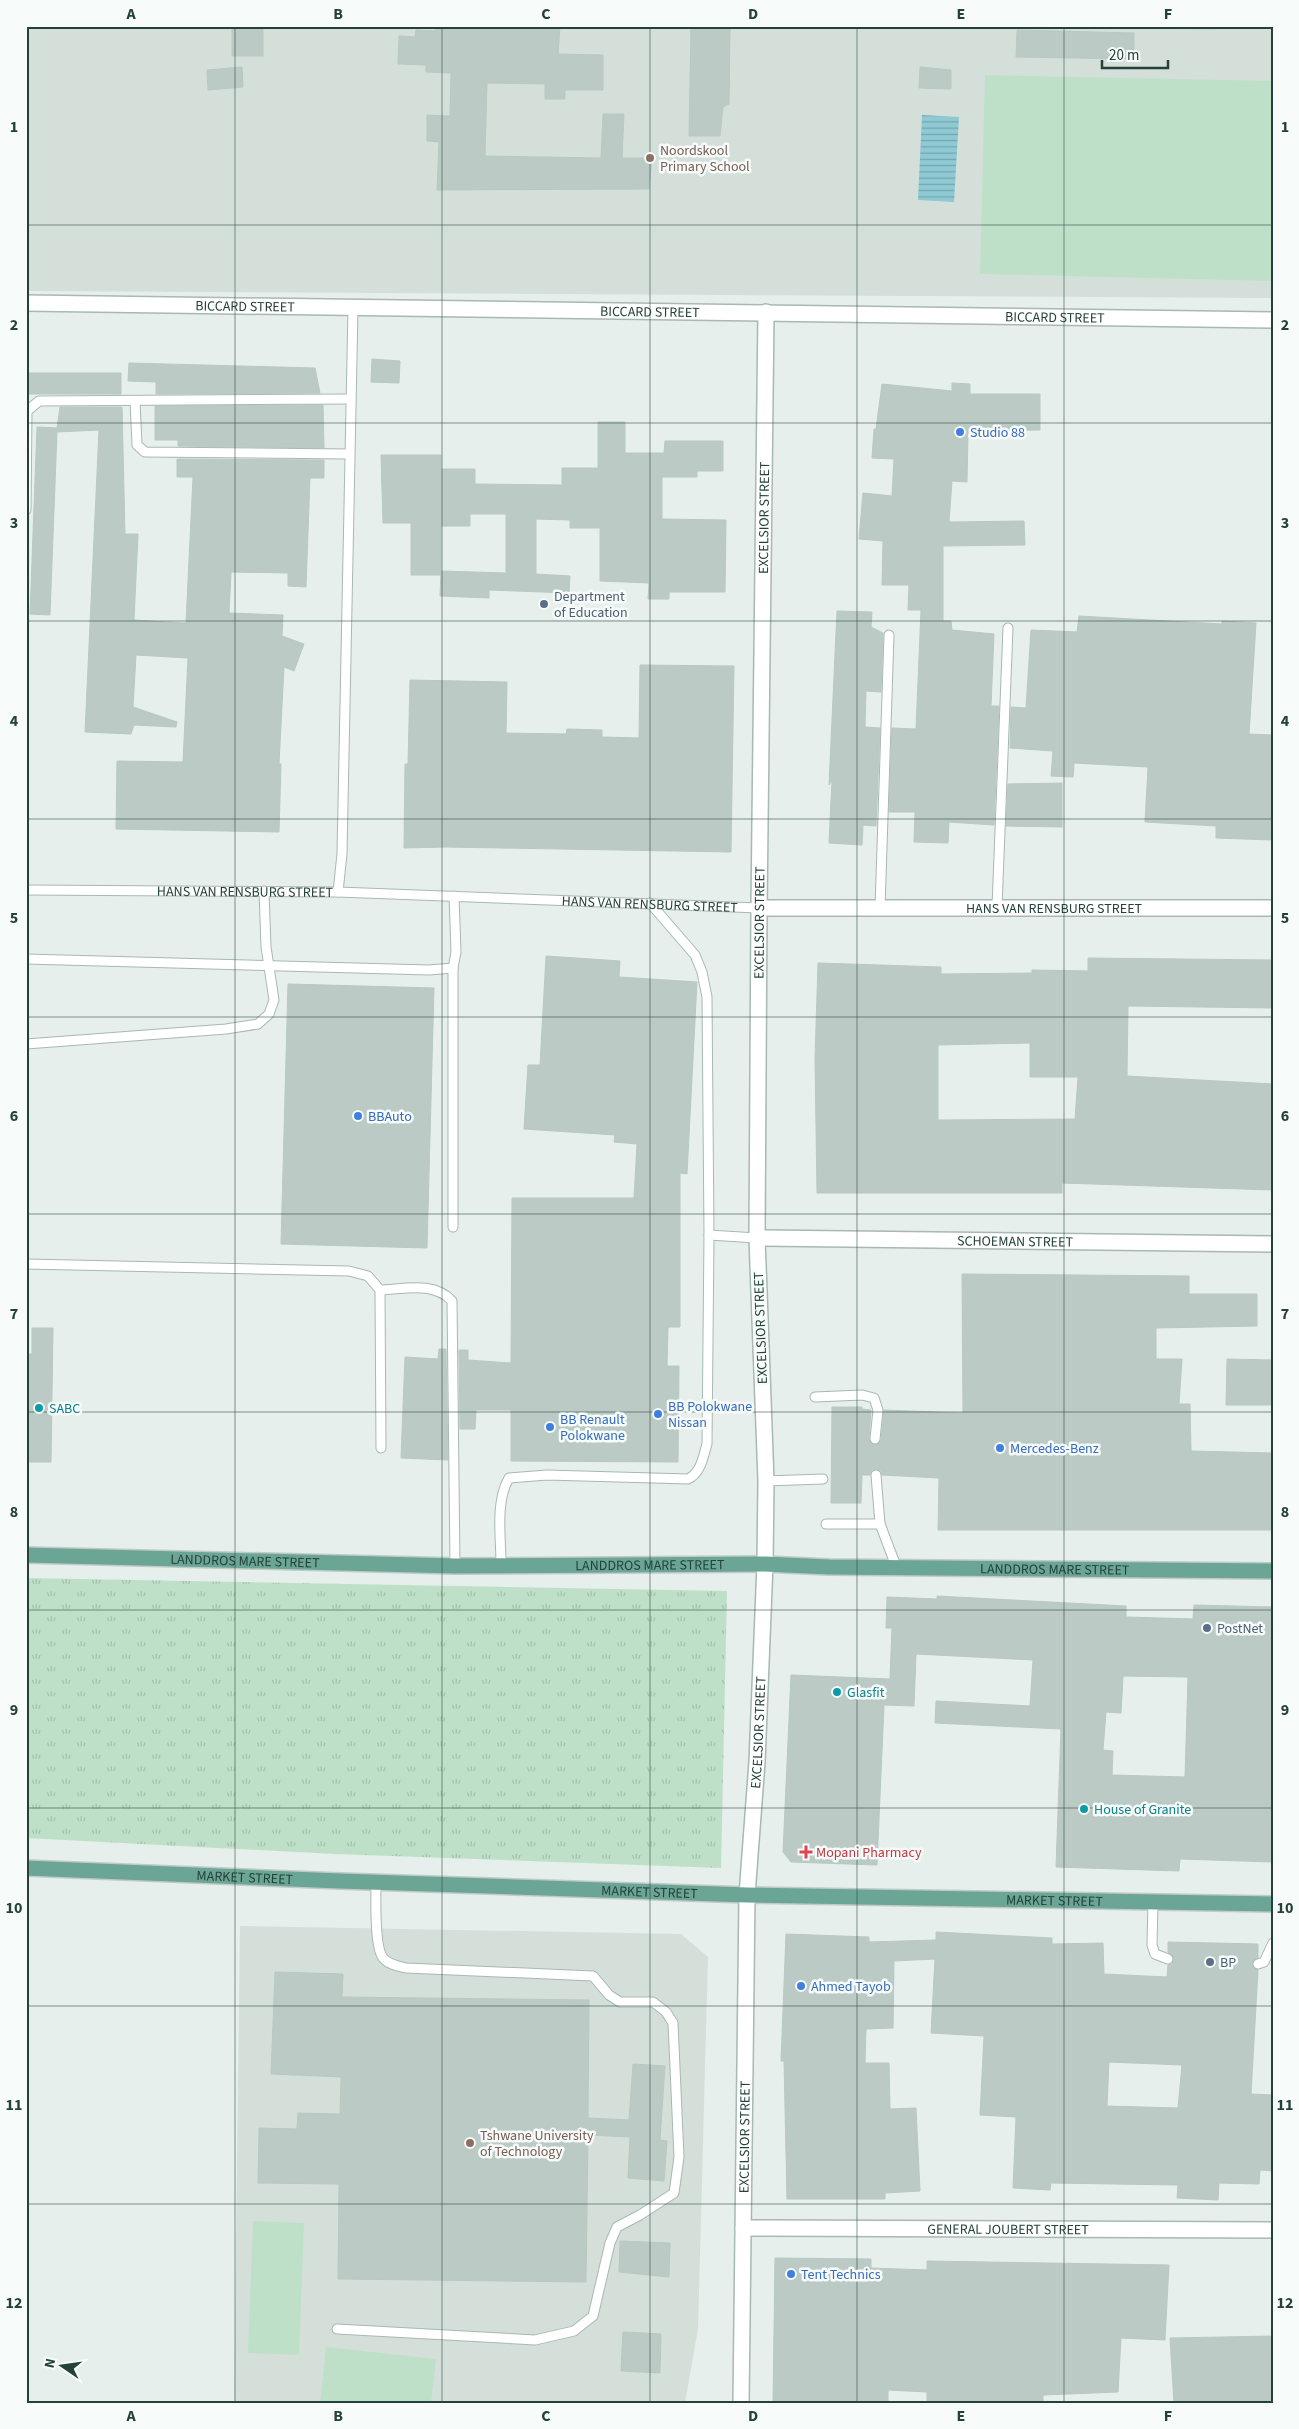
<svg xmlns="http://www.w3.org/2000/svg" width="1299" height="2429" font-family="'Source Sans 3',sans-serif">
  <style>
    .built { fill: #d4dfda }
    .green { fill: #bfe0c8 }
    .park { fill: url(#park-tufts) }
    .water { fill: url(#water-rules) }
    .building { fill: #bbcac4; stroke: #b8c9c2; fill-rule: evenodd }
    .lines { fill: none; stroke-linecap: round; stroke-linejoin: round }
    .service-casing { stroke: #a8b8b2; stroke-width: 11 }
    .minor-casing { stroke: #a8b8b2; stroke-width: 18 }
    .primary-casing { stroke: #c2cac8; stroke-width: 18 }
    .service { stroke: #fff; stroke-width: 9 }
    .minor { stroke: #fff; stroke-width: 15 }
    .primary { stroke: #6aa596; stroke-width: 15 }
    .grid { fill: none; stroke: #24423a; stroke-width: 1; stroke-opacity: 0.55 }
    .education-dot { fill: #8d6e63; stroke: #f7fbf9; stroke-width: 2 }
    .shop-dot { fill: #3f7fe0; stroke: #f7fbf9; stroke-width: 2 }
    .service-dot { fill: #5c6f8a; stroke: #f7fbf9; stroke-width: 2 }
    .culture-dot { fill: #0f9aa8; stroke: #f7fbf9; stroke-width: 2 }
    .health-dot { fill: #e0444e; stroke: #f7fbf9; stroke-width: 2 }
    .labels { text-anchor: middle; stroke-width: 5; stroke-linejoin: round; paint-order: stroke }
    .education-label { font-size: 14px; fill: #785e54; stroke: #f7fbf9; text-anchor: start }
    .street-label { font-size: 14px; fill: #24423a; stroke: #f7fbf9 }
    .shop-label { font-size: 14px; fill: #366cbe; stroke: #f7fbf9; text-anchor: start }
    .service-label { font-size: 14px; fill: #4e5e75; stroke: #f7fbf9; text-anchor: start }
    .culture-label { font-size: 14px; fill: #0d838f; stroke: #f7fbf9; text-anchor: start }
    .health-label { font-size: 14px; fill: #be3a42; stroke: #f7fbf9; text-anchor: start }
    .neatline { fill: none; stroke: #24423a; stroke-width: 2 }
    .grid-label { font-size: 16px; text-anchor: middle; font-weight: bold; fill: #24423a }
  </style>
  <defs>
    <pattern id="park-tufts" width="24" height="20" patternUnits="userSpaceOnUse" patternTransform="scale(1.25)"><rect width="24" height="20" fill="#bfe0c8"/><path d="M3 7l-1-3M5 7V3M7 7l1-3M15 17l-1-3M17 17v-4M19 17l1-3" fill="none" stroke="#a4c1ad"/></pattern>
    <pattern id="water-rules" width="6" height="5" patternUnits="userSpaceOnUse" patternTransform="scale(1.25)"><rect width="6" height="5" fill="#8ec9d4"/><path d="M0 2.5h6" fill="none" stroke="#74a5ad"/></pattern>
  </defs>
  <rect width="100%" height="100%" fill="#e6efeb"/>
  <!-- built -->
  <g class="built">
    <path d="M26,26H1273V298L26,291Z"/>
    <path d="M240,1926L681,1934L708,1957L698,2329L685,2403H234Z"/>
  </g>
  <!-- green -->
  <g class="green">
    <path d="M1068,26H1216V30Z"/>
    <path d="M985,75L1273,81V281L980,274Z"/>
    <path d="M253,2221L304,2223L299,2355L248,2353Z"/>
    <path d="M326,2347L436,2359L431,2403H320Z"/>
  </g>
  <!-- park -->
  <path class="park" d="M26,1578L727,1591L721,1868L335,1854L26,1838Z"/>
  <!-- water -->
  <path class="water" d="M922,115L959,117L954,202L918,200Z"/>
  <!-- building -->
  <g class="building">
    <rect x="232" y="26" width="31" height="30"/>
    <path d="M435,26H560L558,54L603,55V90H565V99H545V84L487,83L485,156L601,158L603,114H624L622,158H652L649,189L437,190L439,142L427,141V115L450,116L451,73L426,72V65L398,64L399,36L415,37L416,30L436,31Z"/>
    <path d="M691,26H730L729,104L723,107L720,136H689Z"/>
    <path d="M1017,30L1134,33V59L1016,57Z"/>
    <path d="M242,67L243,87L208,90L207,70Z"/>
    <path d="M920,67L951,70V89L919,88Z"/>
    <path d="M372,359L400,361L399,383L371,382Z"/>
    <path d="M129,363L315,368L320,393L156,394V382L128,381Z"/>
    <rect x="26" y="373" width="95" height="21"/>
    <path d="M952,383L970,384V394H1040V430L968,431L967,482L952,481L949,522L1024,521L1025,545L943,546V621H951L952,630L994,634L991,706H999L994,825L949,822L948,843L914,842L915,812H889L892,728L916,729L921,610H908L909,585H882L883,541L859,539L863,493L892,496L894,459L872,458L874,429H876L882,384L952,391Z"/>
    <path d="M323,405L324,448L178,446V440H155V406Z"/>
    <path d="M60,407H122L125,534H138L134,620L186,623L193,477H177V459L324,460V478H310L306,587L288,586V573L231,572L229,613L283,615L282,636L304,644L294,671L284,667L279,764H281L279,832L116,829L117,761L183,762L188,658L136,655L133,707L177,722L176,727L134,725L131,734L85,732L99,430L57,432L50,615L30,614L37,427L57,428Z"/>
    <path d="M598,422H625V453H664L665,441H723V471H697V477H662V519L726,520L725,592H669V599H648L649,583L600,581V528H570V520L536,519V574L570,576L569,593L489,590V598L440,596L441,571L506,573V514H470V526H441V575H411V523H383L381,455H441V469H475V484L562,485V468H598Z"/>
    <path d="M837,611L872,612L871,627L883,633L881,692L866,691L865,727L880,728L876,826L863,825L862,845L829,843L832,780L829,785Z"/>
    <path d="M1079,616L1222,624V621L1256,623L1249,734L1273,735L1272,840L1216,838V826L1145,822L1148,767L1074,763L1073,777L1051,776L1053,751L1010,748L1011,707L1026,708L1031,630L1077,632Z"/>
    <path d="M640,665L734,666L731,852L445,847L404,848L405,764H408L410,680L507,682L506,733L566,734L567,729L602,730V737L639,738Z"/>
    <path d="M1062,783V827L1006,826L1008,784Z"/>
    <path d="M546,956L620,961L619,977L697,982L687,1174L680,1173V1327H668L667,1366H679L678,1462L511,1461V1410H476L475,1429H460L459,1350H468V1360L511,1363L512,1198H634L637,1144L614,1142L615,1135L524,1129L528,1065H540Z"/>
    <path d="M1088,958L1273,960V1008L1128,1006L1127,1076L1273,1084V1190L1062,1183V1193H817L815,1058L818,963L941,967V974L1032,973V970L1088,971ZM1030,1043V1077H1078L1075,1119L938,1120V1045Z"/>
    <path d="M288,984L434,988L427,1248L281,1244Z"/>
    <path d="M962,1274L1189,1276V1294H1257V1326L1156,1328V1359H1182L1179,1404H1190L1191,1451L1273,1453V1530H938L939,1478L882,1475L881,1471L876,1469L872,1470L870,1475H862L861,1503H831L832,1407H862V1409L871,1410L869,1439L871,1444L875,1445L881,1440L884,1410L963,1413Z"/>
    <path d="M32,1328H53L51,1462H26V1354H32Z"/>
    <path d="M439,1349H446L448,1460L401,1458L405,1357L438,1359Z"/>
    <path d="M1227,1359L1273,1360V1405H1226Z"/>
    <path d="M937,1596L1126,1606V1617L1193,1619L1194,1605L1273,1607V1862L1180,1859L1179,1871L1056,1867L1061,1729L935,1723L936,1701L1030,1706L1033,1660L916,1654L914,1706L884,1705L877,1865L791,1862L783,1852L791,1675L890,1679L892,1628H886L887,1597L937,1599ZM1123,1676L1188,1677L1185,1777L1112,1775L1113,1751L1103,1750L1106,1712L1121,1713Z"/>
    <path d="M936,1932L1052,1938V1944L1103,1943L1104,1974L1167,1977L1168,1965L1172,1964L1174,1959L1168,1952V1942L1258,1944V1958L1252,1963L1254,1968L1258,1970L1251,2094L1273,2095V2171L1260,2170L1259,2184L1219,2183L1218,2200L1177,2198L1178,2185L1051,2183L1050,2190L1013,2188L1016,2117L980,2115L984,2036L931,2033L935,1959L894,1961L893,2028L866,2029L865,2063H889L890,2109L916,2108L920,2191L885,2193V2199H787L784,2061H781L786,1934L869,1937V1942L936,1940ZM1109,2062L1182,2065L1178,2108L1107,2106Z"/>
    <path d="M275,1972L343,1974L342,1997L589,2000L588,2118L629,2120L633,2064L665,2066L660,2140L667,2141L664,2181L628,2178L630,2137L588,2135L586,2282L338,2279L339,2184L258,2183L259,2128L297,2129L298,2113L340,2114L341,2077L271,2074Z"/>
    <path d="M620,2241L670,2243L669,2277L619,2272Z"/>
    <path d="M775,2258L871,2259V2268L927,2270V2261L1169,2265L1165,2340L1121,2338L1118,2392L1043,2395V2403H927V2392L888,2390V2403H773Z"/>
    <path d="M623,2332L661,2334L660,2373L621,2371Z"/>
    <path d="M1273,2336V2403H1174L1170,2338Z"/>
  </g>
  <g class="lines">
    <defs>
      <g id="service">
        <path d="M135,401L137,445L145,452L349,454"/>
        <path d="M26,510L27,411L39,401L350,399"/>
        <path id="s1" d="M26,890L338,892L759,908"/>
        <path d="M338,892L342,854L353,308"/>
        <path d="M997,907L1008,628"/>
        <path d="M880,908L889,635"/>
        <path d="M26,959L429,970L453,968L456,952L454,896"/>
        <path d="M453,968V1227"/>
        <path d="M26,1044L226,1029L258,1024L269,1014L274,1000L266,947L264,891"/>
        <path d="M709,1235L757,1238"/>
        <path d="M26,1264L349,1271L368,1276L380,1290L381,1448"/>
        <path d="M380,1290C405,1289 434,1281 452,1301L455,1566"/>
        <path d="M815,1397L862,1395L874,1398L878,1410L875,1439"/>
        <path d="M876,1475L880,1524L896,1566"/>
        <path d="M766,1481L823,1479"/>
        <path d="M826,1524H880"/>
        <path d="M501,1564C501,1537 495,1502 509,1478L547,1475L688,1479C701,1473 703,1457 707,1444L709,1235L707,997L702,972L695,955L650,903"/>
        <path d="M1153,1902L1152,1945L1155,1954L1168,1959"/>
        <path d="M1258,1964L1264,1962L1273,1943"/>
        <path d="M337,2329L535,2340L574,2331L593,2316L610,2243L617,2227L640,2215L674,2193L679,2157L673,2023L666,2012L653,2002H620L609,1995L593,1976L406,1968C398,1966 390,1965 384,1959C374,1950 376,1898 376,1883"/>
      </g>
      <g id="minor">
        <path id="s2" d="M26,303L1273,320"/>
        <path id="s3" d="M759,908H1273"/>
        <path id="s4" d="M757,1238L1273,1244"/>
        <path id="s5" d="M743,2228L1273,2230"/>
        <path id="s6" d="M741,2403L747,1895L757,1762L765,1564L766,1481L757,1238L759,908L766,312"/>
      </g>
      <g id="primary">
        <path id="s7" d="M26,1555L455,1566L765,1564L829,1567L1273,1571"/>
        <path id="s8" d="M26,1868L340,1881L747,1895L1273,1904"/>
      </g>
    </defs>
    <!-- service casing -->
    <use href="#service" class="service-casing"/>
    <!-- minor casing -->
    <use href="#minor" class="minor-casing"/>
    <!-- primary casing -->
    <use href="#primary" class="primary-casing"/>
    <!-- service -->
    <use href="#service" class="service"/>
    <!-- minor -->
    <use href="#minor" class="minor"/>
    <!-- primary -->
    <use href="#primary" class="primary"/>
  </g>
  <!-- grid -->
  <path class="grid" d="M235,26V2403M442,26V2403M650,26V2403M857,26V2403M1064,26V2403M26,225H1273M26,423H1273M26,621H1273M26,819H1273M26,1017H1273M26,1214H1273M26,1412H1273M26,1610H1273M26,1808H1273M26,2006H1273M26,2204H1273"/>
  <!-- markers -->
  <g class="education-dot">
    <circle cx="650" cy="158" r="5"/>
    <circle cx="470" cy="2143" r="5"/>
  </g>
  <g class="shop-dot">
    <circle cx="960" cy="432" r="5"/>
    <circle cx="358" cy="1116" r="5"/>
    <circle cx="658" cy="1414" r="5"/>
    <circle cx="550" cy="1427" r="5"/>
    <circle cx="1000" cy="1448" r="5"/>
    <circle cx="801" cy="1986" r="5"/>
    <circle cx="791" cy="2274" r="5"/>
  </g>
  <g class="service-dot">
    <circle cx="544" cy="604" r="5"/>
    <circle cx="1207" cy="1628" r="5"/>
    <circle cx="1210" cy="1962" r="5"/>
  </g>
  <g class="culture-dot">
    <circle cx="39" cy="1408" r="5"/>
    <circle cx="837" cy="1692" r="5"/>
    <circle cx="1084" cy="1809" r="5"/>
  </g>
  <path class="health-dot" d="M803.5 1844.5h5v5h5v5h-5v5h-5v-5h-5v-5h5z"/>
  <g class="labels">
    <!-- education labels -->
    <g class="education-label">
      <text x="660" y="155">Noordskool<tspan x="660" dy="16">Primary School</tspan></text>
      <text x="480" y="2140">Tshwane University<tspan x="480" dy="16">of Technology</tspan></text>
    </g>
    <!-- street labels -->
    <g class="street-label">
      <text dy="5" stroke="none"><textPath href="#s2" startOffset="219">BICCARD STREET</textPath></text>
      <text dy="5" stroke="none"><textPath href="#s2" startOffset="624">BICCARD STREET</textPath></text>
      <text dy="5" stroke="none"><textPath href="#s2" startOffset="1029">BICCARD STREET</textPath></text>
      <text dy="5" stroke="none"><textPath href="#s6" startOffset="1886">EXCELSIOR STREET</textPath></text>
      <text dy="5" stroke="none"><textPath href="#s1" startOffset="219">HANS VAN RENSBURG STREET</textPath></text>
      <text dy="5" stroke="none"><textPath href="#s1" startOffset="624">HANS VAN RENSBURG STREET</textPath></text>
      <text dy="5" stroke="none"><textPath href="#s3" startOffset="295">HANS VAN RENSBURG STREET</textPath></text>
      <text dy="5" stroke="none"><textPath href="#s6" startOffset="1481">EXCELSIOR STREET</textPath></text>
      <text dy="5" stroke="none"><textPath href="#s4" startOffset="258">SCHOEMAN STREET</textPath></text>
      <text transform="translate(760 1328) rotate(-92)" y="5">EXCELSIOR STREET</text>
      <text dy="5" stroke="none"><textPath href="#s7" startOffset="219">LANDDROS MARE STREET</textPath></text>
      <text dy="5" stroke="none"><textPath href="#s7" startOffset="624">LANDDROS MARE STREET</textPath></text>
      <text dy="5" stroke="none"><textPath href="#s7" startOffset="1029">LANDDROS MARE STREET</textPath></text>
      <text dy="5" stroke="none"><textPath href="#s6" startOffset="671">EXCELSIOR STREET</textPath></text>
      <text dy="5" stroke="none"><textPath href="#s8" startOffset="219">MARKET STREET</textPath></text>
      <text dy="5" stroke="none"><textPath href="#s8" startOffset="624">MARKET STREET</textPath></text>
      <text dy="5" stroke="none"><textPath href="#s8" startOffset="1029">MARKET STREET</textPath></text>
      <text dy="5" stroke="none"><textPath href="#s6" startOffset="266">EXCELSIOR STREET</textPath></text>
      <text dy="5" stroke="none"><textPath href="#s5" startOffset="265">GENERAL JOUBERT STREET</textPath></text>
    </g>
    <!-- shop labels -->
    <g class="shop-label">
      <text x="970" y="437">Studio 88</text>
      <text x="368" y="1121">BBAuto</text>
      <text x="668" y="1411">BB Polokwane<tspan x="668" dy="16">Nissan</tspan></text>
      <text x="560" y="1424">BB Renault<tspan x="560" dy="16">Polokwane</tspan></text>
      <text x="1010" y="1453">Mercedes-Benz</text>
      <text x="811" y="1991">Ahmed Tayob</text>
      <text x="801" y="2279">Tent Technics</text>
    </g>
    <!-- service labels -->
    <g class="service-label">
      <text x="554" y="601">Department<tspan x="554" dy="16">of Education</tspan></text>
      <text x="1217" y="1633">PostNet</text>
      <text x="1220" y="1967">BP</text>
    </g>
    <!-- culture labels -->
    <g class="culture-label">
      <text x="49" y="1413">SABC</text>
      <text x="847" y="1697">Glasfit</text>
      <text x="1094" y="1814">House of Granite</text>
    </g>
    <!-- health labels -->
    <g class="health-label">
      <text x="816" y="1857">Mopani Pharmacy</text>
    </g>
  </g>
  <!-- border -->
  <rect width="1299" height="2429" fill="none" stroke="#f7fbf9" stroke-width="55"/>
  <!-- north arrow -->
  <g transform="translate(62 2366) rotate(283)" stroke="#f7fbf9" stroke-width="4" paint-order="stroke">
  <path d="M0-4L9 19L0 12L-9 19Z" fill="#24423a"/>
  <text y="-8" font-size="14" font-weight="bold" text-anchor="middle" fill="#24423a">N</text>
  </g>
  <!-- scale -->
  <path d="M1102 60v8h66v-8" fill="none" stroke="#24423a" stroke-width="2.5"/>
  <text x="1109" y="60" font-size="15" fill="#24423a" stroke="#f7fbf9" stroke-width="4" paint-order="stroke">20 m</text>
  <rect x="28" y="28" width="1244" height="2374" class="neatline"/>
  <g class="grid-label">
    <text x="131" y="19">A</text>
    <text x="338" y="19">B</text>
    <text x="546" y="19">C</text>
    <text x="753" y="19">D</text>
    <text x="961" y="19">E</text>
    <text x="1168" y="19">F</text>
    <text x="14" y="132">1</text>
    <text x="1285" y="132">1</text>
    <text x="14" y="330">2</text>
    <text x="1285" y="330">2</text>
    <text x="14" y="528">3</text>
    <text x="1285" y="528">3</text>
    <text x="14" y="726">4</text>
    <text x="1285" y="726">4</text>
    <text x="14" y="923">5</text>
    <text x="1285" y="923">5</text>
    <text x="14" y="1121">6</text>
    <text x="1285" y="1121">6</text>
    <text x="14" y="1319">7</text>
    <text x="1285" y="1319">7</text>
    <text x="14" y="1517">8</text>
    <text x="1285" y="1517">8</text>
    <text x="14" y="1715">9</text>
    <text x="1285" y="1715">9</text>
    <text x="14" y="1913">10</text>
    <text x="1285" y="1913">10</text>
    <text x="14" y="2110">11</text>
    <text x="1285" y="2110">11</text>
    <text x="14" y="2308">12</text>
    <text x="1285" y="2308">12</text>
    <text x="131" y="2421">A</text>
    <text x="338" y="2421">B</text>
    <text x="546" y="2421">C</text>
    <text x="753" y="2421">D</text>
    <text x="961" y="2421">E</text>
    <text x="1168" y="2421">F</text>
  </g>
</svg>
